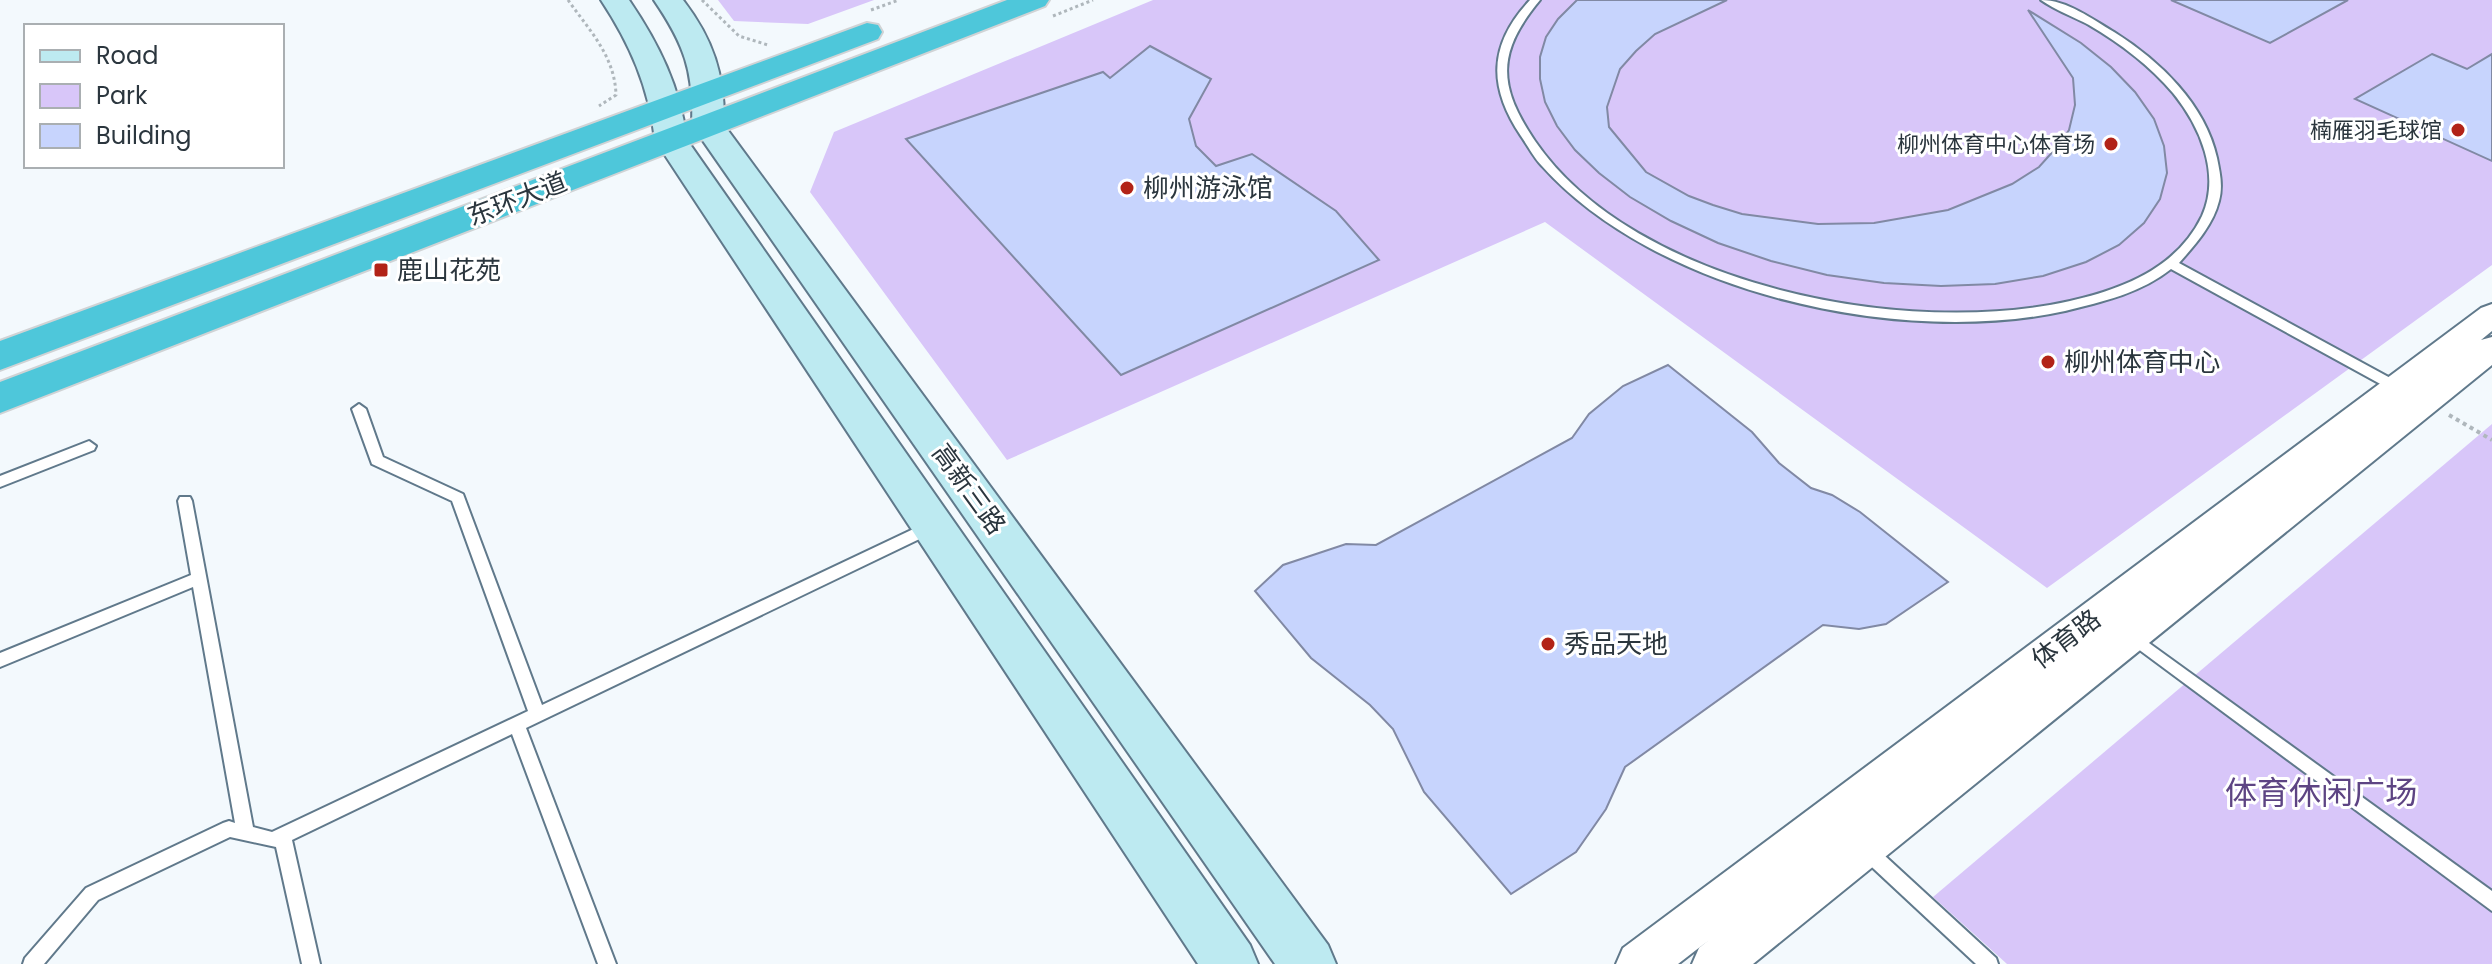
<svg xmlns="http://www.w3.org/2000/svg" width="2492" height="964" viewBox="0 0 2492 964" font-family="Poppins,'Noto Sans SC',sans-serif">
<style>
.green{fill:#d8c6f9}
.building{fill:#c7d4fd;stroke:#8189a4;stroke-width:2}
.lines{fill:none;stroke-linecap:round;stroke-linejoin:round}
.service-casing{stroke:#60798b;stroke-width:4}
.tertiary-casing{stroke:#60798b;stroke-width:4}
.secondary-casing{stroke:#60798b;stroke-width:4}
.trunk-casing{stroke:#d0d3d5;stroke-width:4}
.path-far1{stroke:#afb7bc;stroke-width:3;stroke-dasharray:3 3;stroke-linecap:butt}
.path{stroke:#afb7bc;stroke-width:4;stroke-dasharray:4 4;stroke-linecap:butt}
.service{fill:#fff;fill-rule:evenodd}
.tertiary{fill:#fff;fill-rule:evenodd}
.secondary{fill:#bdeaf1;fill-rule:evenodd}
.trunk{fill:#4ec7da;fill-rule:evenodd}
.poi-dot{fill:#b22317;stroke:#fff;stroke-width:3}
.labels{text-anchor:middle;stroke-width:6;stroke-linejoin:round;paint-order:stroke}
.far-poi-label{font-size:22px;fill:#2b363e;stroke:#fff;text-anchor:end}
.poi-label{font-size:26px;fill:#2b363e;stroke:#fff;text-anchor:start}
.street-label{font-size:26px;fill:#2b363e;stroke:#fff}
.near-park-label{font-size:32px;fill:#5d4483;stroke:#fff}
</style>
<rect width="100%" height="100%" fill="#f3f9fd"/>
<g class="green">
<polygon points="718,0 874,0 808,24 734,21"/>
<polygon points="1153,0 2492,0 2492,265 2047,588 1545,222 1007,460 810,192 834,132"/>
<polygon points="2492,424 2492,964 2007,964 1933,897"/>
</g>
<g class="building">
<polygon points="1577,0 1727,0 1655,34 1636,51 1620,69 1607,107 1609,127 1646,172 1689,196 1713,205 1742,214 1818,224 1874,223 1948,210 2012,184 2039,167 2056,148 2069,130 2075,105 2073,78 2028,10 2081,43 2111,67 2135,92 2154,119 2164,146 2167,173 2160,199 2144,223 2119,245 2086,262 2043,276 1995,284 1941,286 1884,283 1827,275 1771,261 1718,243 1671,221 1630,197 1599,173 1575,150 1557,126 1545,102 1540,79 1540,57 1546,37 1558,19"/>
<polygon points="2171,0 2348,0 2270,43"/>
<polygon points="1150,46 1211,79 1189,119 1196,146 1216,166 1252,154 1336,211 1379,260 1121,375 906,139 1103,72 1110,78"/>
<polygon points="2432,54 2467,69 2492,54 2492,161 2355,99"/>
<polygon points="1668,365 1752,432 1779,463 1811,488 1832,495 1860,512 1948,582 1886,624 1859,629 1823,625 1625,767 1606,809 1576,852 1511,894 1424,792 1393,729 1370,705 1311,658 1255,591 1283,565 1346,544 1376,545 1572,438 1589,414 1623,386"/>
</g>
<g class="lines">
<defs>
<g id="service">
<path d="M 1530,0 L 1540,0 C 1497,52 1497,85 1535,141 C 1635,287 1907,338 2070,301 C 2123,289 2177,268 2202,216 C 2221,174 2200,126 2173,93 C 2150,66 2120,43 2089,25 C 2074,17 2055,10 2041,0 C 2067,0 2092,19 2114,32 C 2160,61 2205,104 2217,158 C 2220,173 2223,186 2219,201 C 2213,225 2195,245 2179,263 L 2405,386 L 2407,389 L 2400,394 L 2395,392 L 2171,269 C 2141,293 2102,302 2065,311 C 1901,347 1657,294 1542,166 C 1534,158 1528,146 1521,136 C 1488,87 1488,45 1530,0 Z"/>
<polygon points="359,404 366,409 383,457 463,494 542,705 924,524 934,524 936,528 934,532 526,728 616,964 598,964 512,734 292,840 320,964 302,964 276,847 230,837 98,900 44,964 23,964 25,958 86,888 223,823 229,821 235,823 193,587 0,667 0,653 191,575 178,501 180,497 190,497 192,501 253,827 272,832 528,711 452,501 372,464 352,409"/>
<polygon points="89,441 96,446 94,450 0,487 0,476"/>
<polygon points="2131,630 2492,891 2492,911 2126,640 2123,636 2126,632"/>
<polygon points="1866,842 1872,844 1996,958 1998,964 1976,964 1860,856 1857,850 1860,844"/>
</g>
<polygon id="tertiary" points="2492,304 2492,331 2481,340 2492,337 2492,365 1753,964 1692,964 1699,948 1709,940 1678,964 1616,964 1623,948 2481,308"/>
<g id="secondary">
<path d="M 601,0 L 629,0 C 659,44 680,87 687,140 L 1250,945 L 1258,964 L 1198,964 L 655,140 C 649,87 630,44 601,0 Z"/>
<path d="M 654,0 L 683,0 C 713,39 725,75 724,125 L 1328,945 L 1336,964 L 1275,964 L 692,125 C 694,71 684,44 654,0 Z"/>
</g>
<g id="trunk">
<polygon points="1007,0 1049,0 1045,6 0,413 0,382"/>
<polygon points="867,23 878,25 882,32 878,39 0,370 0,341"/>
</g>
</defs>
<use href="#service" class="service-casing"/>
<use href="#tertiary" class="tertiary-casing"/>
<use href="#secondary" class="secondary-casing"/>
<use href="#trunk" class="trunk-casing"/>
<g class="path-far1">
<path d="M 568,0 C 589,30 615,56 616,95 L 599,106"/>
<polyline points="702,0 739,36 768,45"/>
<polyline points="871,10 899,0"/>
<polyline points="1053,16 1093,0"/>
</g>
<polyline class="path" points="2449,415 2492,440"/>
<use href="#service" class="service"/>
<use href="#tertiary" class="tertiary"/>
<use href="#secondary" class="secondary"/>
<use href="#trunk" class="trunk"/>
</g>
<g class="poi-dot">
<circle cx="2458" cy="130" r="8"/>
<circle cx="2111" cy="144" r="8"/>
<circle cx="1127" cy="188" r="8"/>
<rect x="373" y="262" width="16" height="16" rx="4"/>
<circle cx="2048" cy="362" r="8"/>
<circle cx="1548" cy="644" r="8"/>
</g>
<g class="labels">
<g class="far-poi-label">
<text x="2442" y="138">楠雁羽毛球馆</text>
<text x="2095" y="152">柳州体育中心体育场</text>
</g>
<g class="poi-label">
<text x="1143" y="197">柳州游泳馆</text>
<text x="397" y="279">鹿山花苑</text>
<text x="2064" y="371">柳州体育中心</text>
<text x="1564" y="653">秀品天地</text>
</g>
<g class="street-label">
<text transform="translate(517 199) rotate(-21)" y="9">东环大道</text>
<text transform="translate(969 489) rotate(54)" y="9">高新三路</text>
<text transform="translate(2066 639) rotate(-37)" y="9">体育路</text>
</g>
<g class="near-park-label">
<text x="2321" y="804">体育休闲广场</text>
</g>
</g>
<rect x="24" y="24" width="260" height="144" fill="#ffffff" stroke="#aaafb2" stroke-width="2"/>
<rect x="40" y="50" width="40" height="12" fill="#bdeaf1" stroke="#aaafb2" stroke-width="2"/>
<text x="96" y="64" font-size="24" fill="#2b363e">Road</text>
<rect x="40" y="84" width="40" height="24" fill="#d8c6f9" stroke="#aaafb2" stroke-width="2"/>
<text x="96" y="104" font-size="24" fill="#2b363e">Park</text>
<rect x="40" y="124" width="40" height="24" fill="#c7d4fd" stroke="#aaafb2" stroke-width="2"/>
<text x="96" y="144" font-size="24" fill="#2b363e">Building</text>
</svg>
